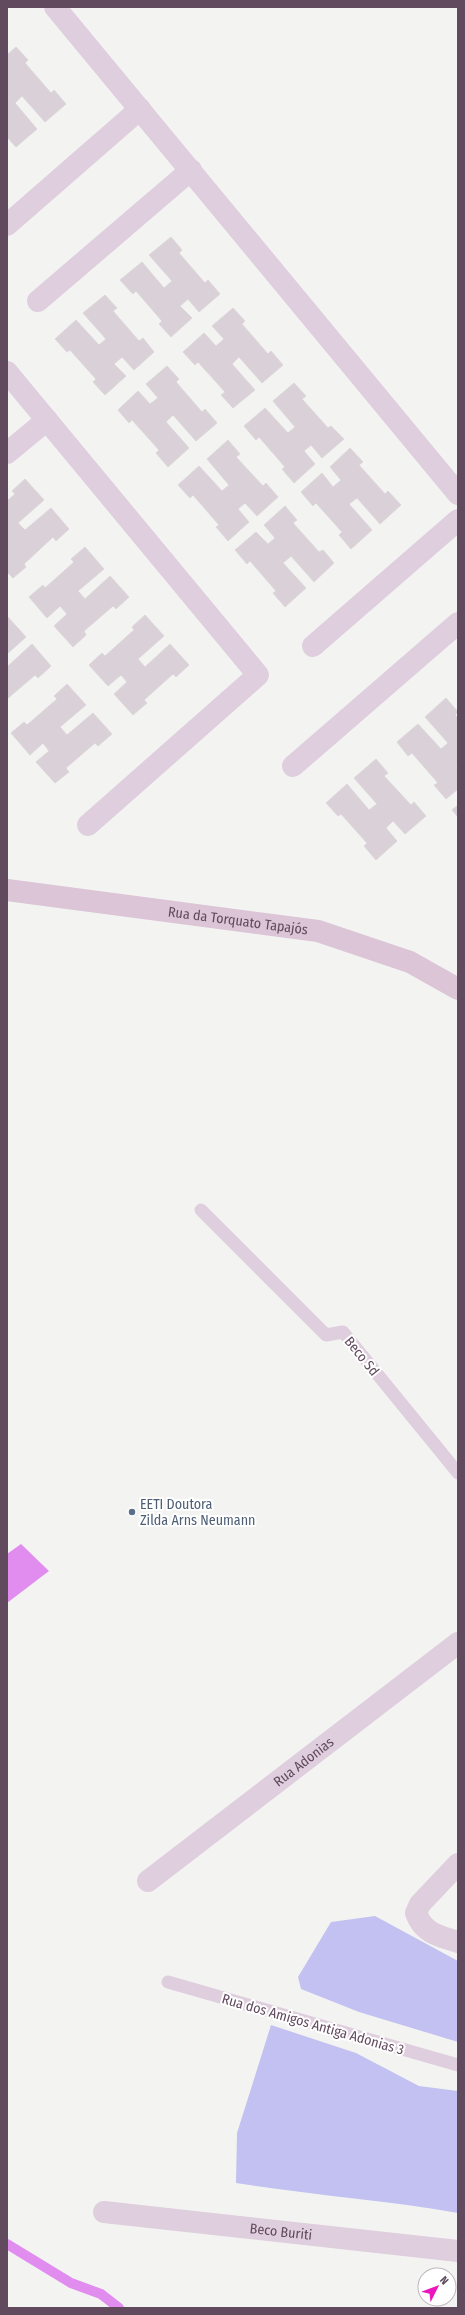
<svg xmlns="http://www.w3.org/2000/svg" width="465" height="2315" viewBox="0 0 465 2315" font-family="'Fira Sans Condensed',sans-serif">
<style>
.green{fill:#c3c1f1}
.water{fill:#e18def}
.lines{fill:none;stroke-linecap:round;stroke-linejoin:round}
.stream{stroke:#e18def;stroke-width:10}
.building{fill:#d9d1d7;stroke:#ddd6db}
.lane{stroke:#dfcedd;stroke-width:13}
.street{stroke:#dfcedd;stroke-width:22}
.secondary{stroke:#dbc5d7;stroke-width:22}
.service-dot{fill:#5c6f8a;stroke:#fff;stroke-width:1.5}
.labels{text-anchor:middle;stroke-width:4;stroke-linejoin:round;paint-order:stroke}
.street-label{font-size:14px;fill:#61495e;stroke:#fff}
.service-label{font-size:14px;fill:#4e5e75;stroke:#fff;text-anchor:start}
</style>
<rect width="100%" height="100%" fill="#f3f4f2"/>
<g class="green">
<polygon points="375,1916 458,1961 458,2042 359,2012 301,1989 298,1977 331,1922"/>
<path d="M 271,2025 L 356,2053 L 419,2086 L 458,2091 L 458,2213 C 384,2200 310,2195 236,2183 L 237,2133 Z"/>
</g>
<polygon class="water" points="21,1544 49,1571 7,1603 7,1554"/>
<g class="lines">
<polyline class="stream" points="7,2244 71,2283 101,2294 119,2308"/>
</g>
<g class="building">
<polygon points="16,47 28,60 25,63 51,93 54,90 66,104 45,122 22,96 15,103 37,129 16,147 7,137 7,55"/>
<polygon points="171,237 182,250 179,253 205,283 208,280 220,294 199,312 188,299 180,306 192,318 171,337 159,324 162,321 136,291 133,294 120,280 142,262 164,288 172,281 149,255"/>
<polygon points="105,295 117,308 113,311 139,341 143,338 154,352 134,370 122,357 114,364 126,376 105,395 93,382 96,379 70,350 67,352 55,339 76,320 99,345 106,339 83,313"/>
<polygon points="233,308 245,321 242,324 268,354 271,351 283,365 262,383 239,357 232,364 255,390 233,408 221,395 225,392 198,362 195,365 183,352 204,333 216,346 224,339 212,326"/>
<polygon points="167,366 179,379 176,382 202,412 205,409 217,423 196,441 173,415 166,422 189,448 168,467 156,453 159,450 132,420 129,423 118,410 138,391 150,404 158,398 146,384"/>
<polygon points="294,383 306,396 302,399 328,428 331,426 344,439 322,458 311,445 304,451 315,464 294,483 282,469 285,467 259,437 256,440 244,426 265,408 288,433 295,427 273,401"/>
<polygon points="228,440 240,454 236,457 263,486 266,483 278,497 257,516 245,503 238,509 249,522 228,541 216,527 219,525 193,495 190,498 178,485 199,466 222,491 229,485 207,459"/>
<polygon points="350,448 363,462 359,465 385,494 388,491 401,505 380,524 357,498 349,504 372,530 351,549 339,535 342,532 316,503 313,506 301,492 322,473 333,487 341,480 330,467"/>
<polygon points="25,479 44,500 18,523 25,530 51,508 69,529 56,541 53,537 24,564 26,567 13,578 7,572 7,501 15,494 12,491"/>
<polygon points="285,506 297,520 293,523 319,552 323,550 334,563 314,582 291,556 283,563 306,588 285,607 273,593 276,591 250,561 247,564 235,550 256,532 268,544 275,538 264,525"/>
<polygon points="85,547 104,569 78,591 85,599 110,576 129,597 116,609 113,606 84,631 86,635 73,647 54,626 67,614 60,606 47,618 29,597 43,585 45,588 74,562 71,559"/>
<polygon points="145,615 164,636 138,659 145,667 170,644 189,665 176,677 173,674 144,700 147,703 133,715 114,694 127,682 121,675 108,686 89,665 102,653 105,656 134,630 132,627"/>
<polygon points="7,616 26,637 7,654"/>
<polygon points="32,644 51,666 38,678 35,675 7,699 7,667"/>
<polygon points="67,684 86,705 60,727 67,735 93,713 112,734 98,746 95,743 66,768 69,772 55,783 36,762 49,751 43,743 30,755 11,733 24,722 27,725 57,699 54,696"/>
<polygon points="446,698 458,712 455,715 458,718 458,765 456,767 458,769 458,789 446,799 434,785 438,783 412,753 408,756 397,742 418,724 441,749 448,743 425,717"/>
<polygon points="376,759 388,773 384,776 411,805 414,802 426,816 405,834 393,821 386,828 397,841 376,860 364,846 367,843 341,814 338,816 326,803 347,784 369,810 377,804 354,778"/>
<polygon points="458,805 458,817 452,810"/>
</g>
<g class="lines">
<g class="lane">
<polyline points="201,1210 326,1335 343,1332 458,1473"/>
<polyline points="168,1982 458,2065"/>
</g>
<g class="street">
<polyline points="55,7 458,494"/>
<polyline points="7,225 140,109"/>
<polyline points="38,301 191,170"/>
<polyline points="7,372 258,675 88,825"/>
<polyline points="7,453 47,420"/>
<polyline points="313,646 458,520"/>
<polyline points="293,766 458,623"/>
<path d="M 458,1864 L 420,1904 L 416,1913 C 423,1933 439,1936 458,1942"/>
<path id="s1" d="M 148,1881 L 458,1643"/>
<path id="s2" d="M 104,2212 L 458,2251"/>
</g>
<path class="secondary" id="s3" d="M 7,890 L 318,931 L 410,962 L 458,989"/>
</g>
<circle class="service-dot" cx="132" cy="1512" r="4"/>
<g class="labels">
<g class="street-label">
<text dy="5" stroke="none"><textPath href="#s3" startOffset="233">Rua da Torquato Tapajós</textPath></text>
<text transform="translate(362 1356) rotate(51)" y="5">Beco Sd</text>
<text dy="5" stroke="none"><textPath href="#s1" startOffset="196">Rua Adonias</textPath></text>
<text transform="translate(313 2024) rotate(16)" y="5">Rua dos Amigos Antiga Adonias 3</text>
<text dy="5" stroke="none"><textPath href="#s2" startOffset="178">Beco Buriti</textPath></text>
</g>
<g class="service-label">
<text x="140" y="1509">EETI Doutora<tspan x="140" dy="16">Zilda Arns Neumann</tspan></text>
</g>
</g>
<rect width="465" height="2315" fill="none" stroke="#61495e" stroke-width="16"/>
<g transform="translate(437 2287) rotate(48)"><circle r="19" fill="#ffffff" stroke="#c0b6bf"/>
<path d="M0-3L7 15L0 10L-7 15Z" fill="#eb16bd"/>
<text y="-6" font-size="11" font-weight="bold" text-anchor="middle" fill="#61495e">N</text>
</g>
</svg>
